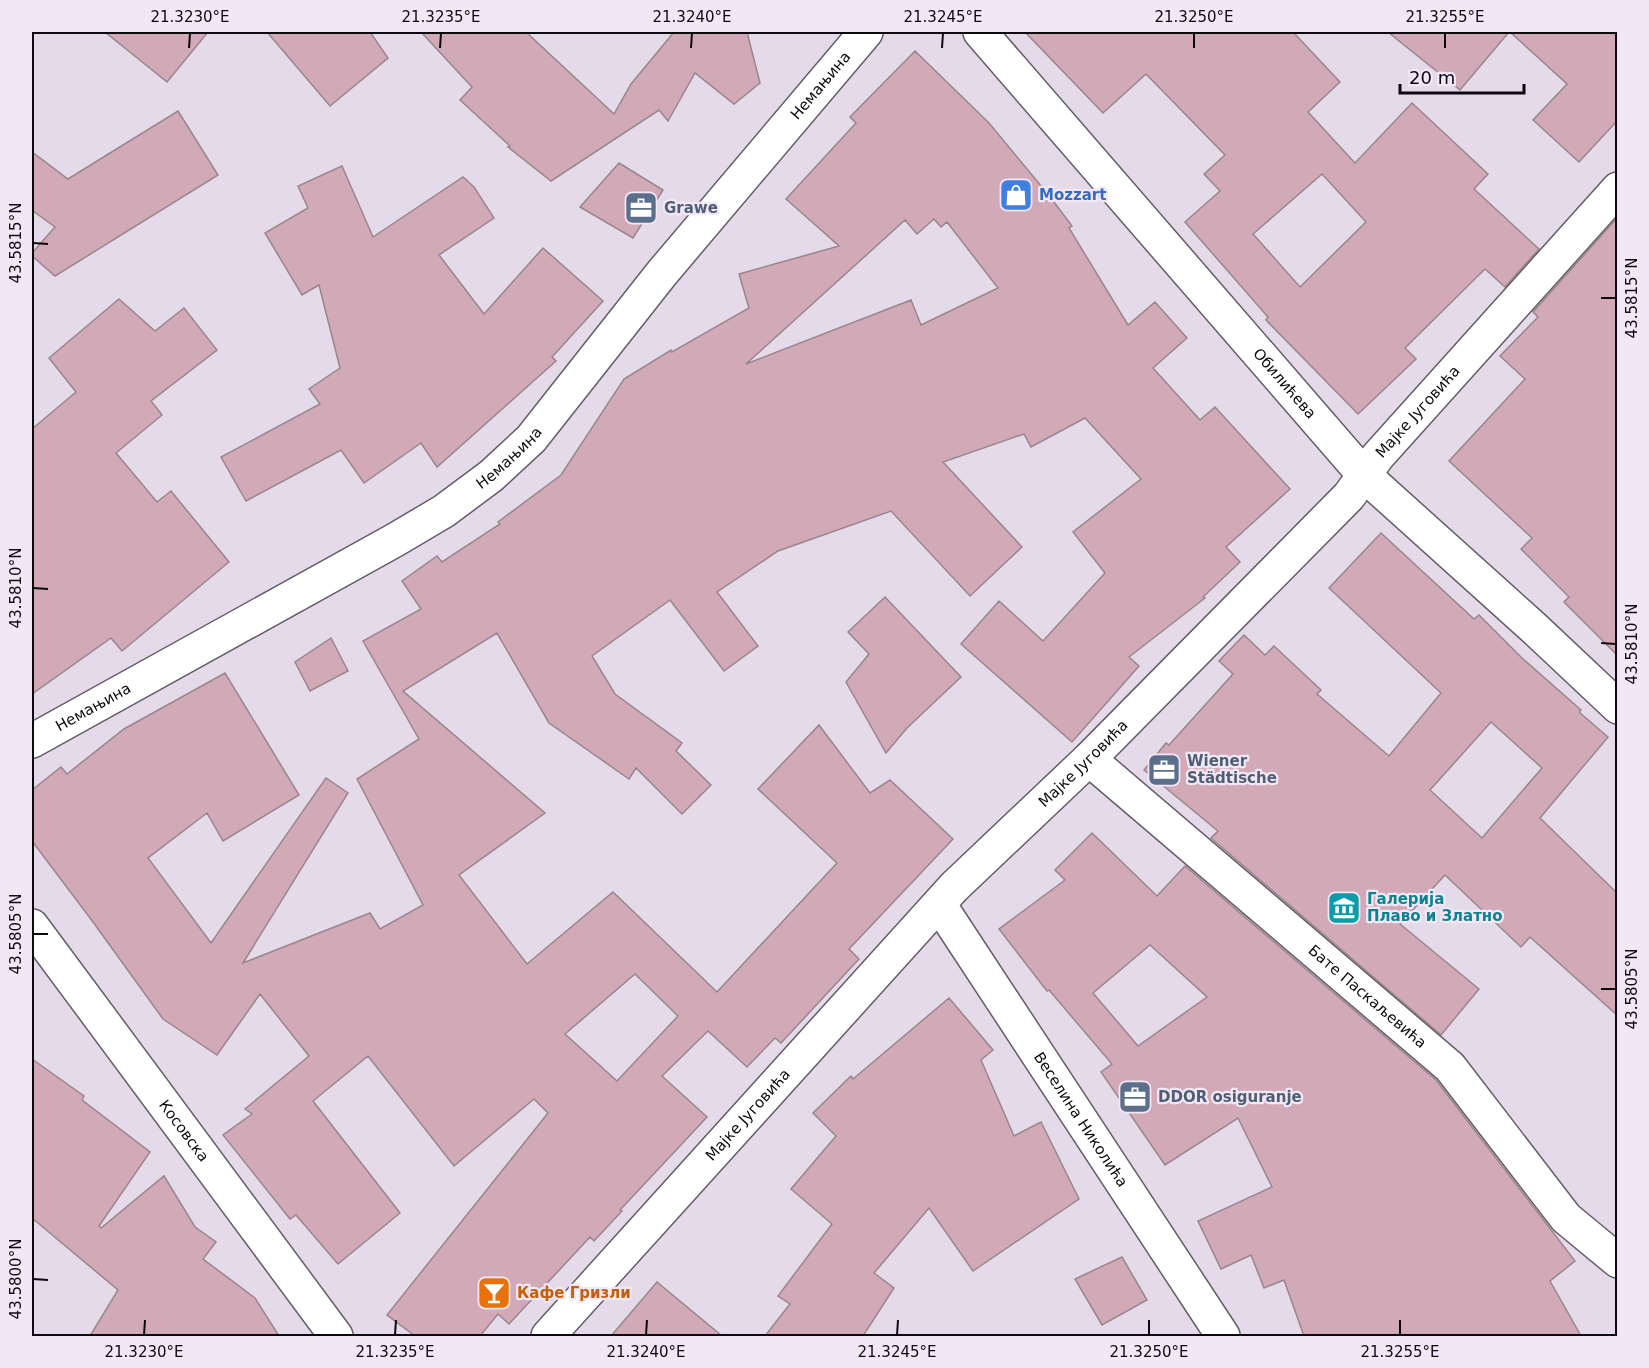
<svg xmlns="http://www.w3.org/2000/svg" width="1649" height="1368" viewBox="0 0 1649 1368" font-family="'DejaVu Sans',sans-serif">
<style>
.building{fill:#d2aab7;stroke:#99858c;stroke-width:1.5;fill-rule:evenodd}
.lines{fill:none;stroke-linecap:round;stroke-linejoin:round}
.minor-casing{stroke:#655c6a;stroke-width:36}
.minor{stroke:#fff;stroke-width:33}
.ticks{fill:none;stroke:#0d0a0f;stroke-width:2}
.labels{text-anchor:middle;stroke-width:4.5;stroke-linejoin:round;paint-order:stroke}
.street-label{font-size:15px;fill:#0d0a0f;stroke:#f2e7f7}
.shop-label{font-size:15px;font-weight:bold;fill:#366cbe;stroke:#f2e7f7;text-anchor:start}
.service-label{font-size:15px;font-weight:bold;fill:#4e5e75;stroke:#f2e7f7;text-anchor:start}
.culture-label{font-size:15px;font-weight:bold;fill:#0d838f;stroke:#f2e7f7;text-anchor:start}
.food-label{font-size:15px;font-weight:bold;fill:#c56008;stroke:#f2e7f7;text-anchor:start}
.neatline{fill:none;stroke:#0d0a0f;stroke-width:2}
.ticks-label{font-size:15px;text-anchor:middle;fill:#0d0a0f}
</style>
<rect width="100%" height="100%" fill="#e5daea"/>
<g class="building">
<polygon points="105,32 208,32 167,82"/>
<polygon points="267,32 370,32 388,58 330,106"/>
<polygon points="421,32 526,32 614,114 631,84 674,32 747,32 760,83 734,104 695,73 668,121 659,110 551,181 508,147 510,146 460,100 472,87"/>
<path d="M 1025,32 L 1293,32 L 1340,82 L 1308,112 L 1355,163 L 1412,103 L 1488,174 L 1474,189 L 1539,249 L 1505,287 L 1485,269 L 1405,348 L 1416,359 L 1358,414 L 1266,320 L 1268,317 L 1185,222 L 1220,191 L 1204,174 L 1225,155 L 1146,74 L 1103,113 ZM 1322,174 L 1366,222 L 1300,287 L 1253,234 Z"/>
<polygon points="1388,32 1509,32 1460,90"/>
<polygon points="1510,32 1617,32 1617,121 1579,162 1533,120 1567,84"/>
<path d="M 915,51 L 989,123 L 1051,198 L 1072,226 L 1069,228 L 1128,325 L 1155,302 L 1187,338 L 1153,368 L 1200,420 L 1215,407 L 1290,489 L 1226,547 L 1240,562 L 1203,597 L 1205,598 L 1129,657 L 1139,666 L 1072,742 L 961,644 L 999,601 L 1043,641 L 1105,573 L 1073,532 L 1141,479 L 1085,418 L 1031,447 L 1024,434 L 943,462 L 1022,547 L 970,596 L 891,511 L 778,551 L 717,592 L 758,646 L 724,671 L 670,600 L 592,656 L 615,694 L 682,743 L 676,751 L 711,785 L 682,814 L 636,768 L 629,779 L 549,723 L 497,633 L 403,691 L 545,813 L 459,875 L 527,964 L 613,892 L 717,992 L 837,863 L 758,789 L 819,725 L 870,793 L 890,780 L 953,839 L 849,949 L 859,959 L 781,1043 L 775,1038 L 747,1067 L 708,1031 L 662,1076 L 707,1117 L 620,1210 L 622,1211 L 594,1241 L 590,1237 L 509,1324 L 498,1314 L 480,1336 L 415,1336 L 387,1315 L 548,1113 L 534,1099 L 454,1166 L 368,1056 L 313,1101 L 400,1213 L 338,1264 L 296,1215 L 290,1219 L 223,1135 L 252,1114 L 245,1109 L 309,1056 L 260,994 L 217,1055 L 163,1019 L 93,922 L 32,841 L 32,790 L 61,767 L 67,774 L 124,729 L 225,673 L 299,795 L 223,841 L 207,813 L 148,858 L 211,943 L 326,778 L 348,793 L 243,963 L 370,913 L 380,929 L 423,905 L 357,779 L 419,739 L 363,641 L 421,609 L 402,581 L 437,556 L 442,562 L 500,524 L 498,522 L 561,475 L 624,379 L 671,350 L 672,352 L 749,308 L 739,274 L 839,246 L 786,199 L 856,123 L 850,117 ZM 934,219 L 941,227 L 947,222 L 998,288 L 921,325 L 911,300 L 746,364 L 905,220 L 917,234 ZM 635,974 L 678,1016 L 617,1081 L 565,1034 Z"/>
<polygon points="178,111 218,175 55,276 32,256 32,253 55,227 32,210 32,152 68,179"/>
<polygon points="619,163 663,190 633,238 580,207"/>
<polygon points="342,166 373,237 463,177 474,187 494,218 439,255 484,314 543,248 603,301 552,357 556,361 437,467 421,443 364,483 341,450 246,501 221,457 320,404 309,389 340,368 319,285 302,295 265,233 308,208 298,186"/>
<polygon points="1617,218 1617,655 1564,602 1569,597 1521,549 1532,538 1449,461 1525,379 1500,356 1538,317 1533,312"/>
<polygon points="119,299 155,331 184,308 217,350 151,401 162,415 116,453 157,502 171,491 229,562 122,651 111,638 32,694 32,429 76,392 49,358"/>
<path d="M 1381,533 L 1474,619 L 1479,615 L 1522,658 L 1581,710 L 1579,712 L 1608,737 L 1540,818 L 1617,893 L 1617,1015 L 1530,937 L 1521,947 L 1445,875 L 1400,924 L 1479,989 L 1441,1035 L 1211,838 L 1218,831 L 1144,770 L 1166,743 L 1169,745 L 1233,674 L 1219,661 L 1244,635 L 1265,655 L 1274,646 L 1321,690 L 1317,694 L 1389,756 L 1441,693 L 1329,588 ZM 1491,722 L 1542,768 L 1482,838 L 1430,790 Z"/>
<polygon points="885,597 961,677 907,728 886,753 846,682 869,654 848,632"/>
<polygon points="331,638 348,671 310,691 295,662"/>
<path d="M 1092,833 L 1157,896 L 1185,866 L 1436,1080 L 1575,1261 L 1550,1281 L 1581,1336 L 1304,1336 L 1284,1280 L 1264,1288 L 1251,1255 L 1221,1269 L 1198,1221 L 1272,1187 L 1238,1118 L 1165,1165 L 1101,1072 L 1112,1064 L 1049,990 L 1047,991 L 999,929 L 1065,880 L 1055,870 ZM 1150,945 L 1207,997 L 1138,1046 L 1093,993 Z"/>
<polygon points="949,998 993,1050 981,1060 1014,1136 1041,1122 1079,1199 973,1271 929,1208 874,1273 894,1288 863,1336 765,1336 790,1304 778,1296 832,1224 791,1189 836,1136 813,1113 851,1076 853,1079"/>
<polygon points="32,1059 84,1096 82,1100 150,1152 99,1226 101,1228 164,1176 195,1227 216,1242 203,1259 255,1298 279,1336 90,1336 118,1290 32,1218"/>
<polygon points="1122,1257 1147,1300 1102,1325 1075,1279"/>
<polygon points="657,1282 722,1336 611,1336"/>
</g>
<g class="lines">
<defs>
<g id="minor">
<path id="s1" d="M 980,32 L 1364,475 L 1534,628 L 1618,707"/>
<path id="s2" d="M 32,741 L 395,540 L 444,511 L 491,476 L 531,439 L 662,273 L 866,32"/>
<path id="s3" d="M 1089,759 L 1450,1067 L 1566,1218 L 1618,1261"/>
<path id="s4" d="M 939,904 L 1223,1336"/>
<path id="s5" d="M 32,926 L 336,1336"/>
<path id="s6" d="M 548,1336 L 954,887 L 1089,759 L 1349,496 L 1378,456 L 1618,189"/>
</g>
</defs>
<use href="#minor" class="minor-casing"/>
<use href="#minor" class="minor"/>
</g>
<path class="ticks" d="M 189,48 L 190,33M 440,48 L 441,33M 691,48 L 692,33M 942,48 L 943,33M 1194,48 L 1194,33M 1445,48 L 1445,33M 33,243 L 48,244M 1601,298 L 1616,298M 33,588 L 48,589M 1601,643 L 1616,644M 33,934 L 48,934M 1601,989 L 1616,989M 33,1279 L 48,1280M 144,1335 L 145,1320M 395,1335 L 396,1320M 646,1335 L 647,1320M 897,1335 L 898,1320M 1149,1335 L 1149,1320M 1400,1335 L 1400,1320"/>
<defs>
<symbol id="shop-square" viewBox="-11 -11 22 22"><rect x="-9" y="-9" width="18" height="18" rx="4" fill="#3f7fe0" stroke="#f2e7f7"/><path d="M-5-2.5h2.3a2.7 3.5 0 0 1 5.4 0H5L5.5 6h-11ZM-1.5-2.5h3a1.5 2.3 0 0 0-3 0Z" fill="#fff"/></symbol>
<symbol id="office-square" viewBox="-11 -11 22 22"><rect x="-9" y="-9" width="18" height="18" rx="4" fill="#5c6f8a" stroke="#f2e7f7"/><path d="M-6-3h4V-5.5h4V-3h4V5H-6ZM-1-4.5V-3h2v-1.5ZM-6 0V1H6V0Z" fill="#fff"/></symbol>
<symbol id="museum-square" viewBox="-11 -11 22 22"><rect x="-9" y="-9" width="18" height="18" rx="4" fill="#0f9aa8" stroke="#f2e7f7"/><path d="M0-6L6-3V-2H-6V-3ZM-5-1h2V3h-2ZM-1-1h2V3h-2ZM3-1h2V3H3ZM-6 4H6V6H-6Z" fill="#fff"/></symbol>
<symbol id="bar-square" viewBox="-11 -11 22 22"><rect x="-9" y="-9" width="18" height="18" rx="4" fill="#e8710a" stroke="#f2e7f7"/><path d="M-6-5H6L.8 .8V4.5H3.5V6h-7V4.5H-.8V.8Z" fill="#fff"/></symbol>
</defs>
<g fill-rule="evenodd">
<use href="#shop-square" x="997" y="176" width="38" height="38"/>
<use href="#office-square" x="622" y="189" width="38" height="38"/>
<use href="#office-square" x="1145" y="751" width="38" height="38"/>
<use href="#museum-square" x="1325" y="889" width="38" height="38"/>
<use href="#office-square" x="1116" y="1078" width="38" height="38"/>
<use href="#bar-square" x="475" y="1274" width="38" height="38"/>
</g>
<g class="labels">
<g class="street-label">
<text dy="5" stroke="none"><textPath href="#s2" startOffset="1042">Немањина</textPath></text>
<text dy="5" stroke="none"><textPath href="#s1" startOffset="465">Обилићева</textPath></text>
<text dy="5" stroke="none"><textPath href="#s6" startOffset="1270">Мајке Југовића</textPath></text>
<text dy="5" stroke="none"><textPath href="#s2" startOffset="556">Немањина</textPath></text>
<text dy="5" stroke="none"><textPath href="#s2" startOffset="70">Немањина</textPath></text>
<text dy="5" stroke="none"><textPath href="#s6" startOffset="784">Мајке Југовића</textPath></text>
<text dy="5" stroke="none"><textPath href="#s3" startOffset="366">Бате Паскаљевића</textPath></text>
<text dy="5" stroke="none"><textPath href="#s6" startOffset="298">Мајке Југовића</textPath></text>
<text dy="5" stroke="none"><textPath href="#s4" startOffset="258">Веселина Николића</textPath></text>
<text dy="5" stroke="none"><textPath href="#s5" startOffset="255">Косовска</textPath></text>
</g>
<g class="shop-label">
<text x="1039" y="200">Mozzart</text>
</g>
<g class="service-label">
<text x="664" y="213">Grawe</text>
<text x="1187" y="766">Wiener<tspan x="1187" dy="17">Städtische</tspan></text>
<text x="1158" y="1102">DDOR osiguranje</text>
</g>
<g class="culture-label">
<text x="1367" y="904">Галерија<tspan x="1367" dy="17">Плаво и Златно</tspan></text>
</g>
<g class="food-label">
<text x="517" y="1298">Кафе Гризли</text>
</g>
</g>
<rect width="1649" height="1368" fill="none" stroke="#f2e7f7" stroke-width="66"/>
<path d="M1400 84v9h124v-9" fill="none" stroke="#0d0a0f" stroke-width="3"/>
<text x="1409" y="84" font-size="18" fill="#0d0a0f" stroke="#f2e7f7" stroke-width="4.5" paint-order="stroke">20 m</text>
<rect x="33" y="33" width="1583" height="1302" class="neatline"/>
<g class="ticks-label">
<text x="190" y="22">21.3230°E</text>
<text x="441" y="22">21.3235°E</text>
<text x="692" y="22">21.3240°E</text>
<text x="943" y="22">21.3245°E</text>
<text x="1194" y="22">21.3250°E</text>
<text x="1445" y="22">21.3255°E</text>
<text transform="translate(16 243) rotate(-90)" y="5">43.5815°N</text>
<text transform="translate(1632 298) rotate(-90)" y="5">43.5815°N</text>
<text transform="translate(16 588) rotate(-90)" y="5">43.5810°N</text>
<text transform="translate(1632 644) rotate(-90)" y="5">43.5810°N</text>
<text transform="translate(16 934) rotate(-90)" y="5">43.5805°N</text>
<text transform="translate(1632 989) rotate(-90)" y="5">43.5805°N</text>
<text transform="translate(16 1279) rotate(-90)" y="5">43.5800°N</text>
<text x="144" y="1357">21.3230°E</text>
<text x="395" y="1357">21.3235°E</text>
<text x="646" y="1357">21.3240°E</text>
<text x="897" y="1357">21.3245°E</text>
<text x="1149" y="1357">21.3250°E</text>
<text x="1400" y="1357">21.3255°E</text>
</g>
</svg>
